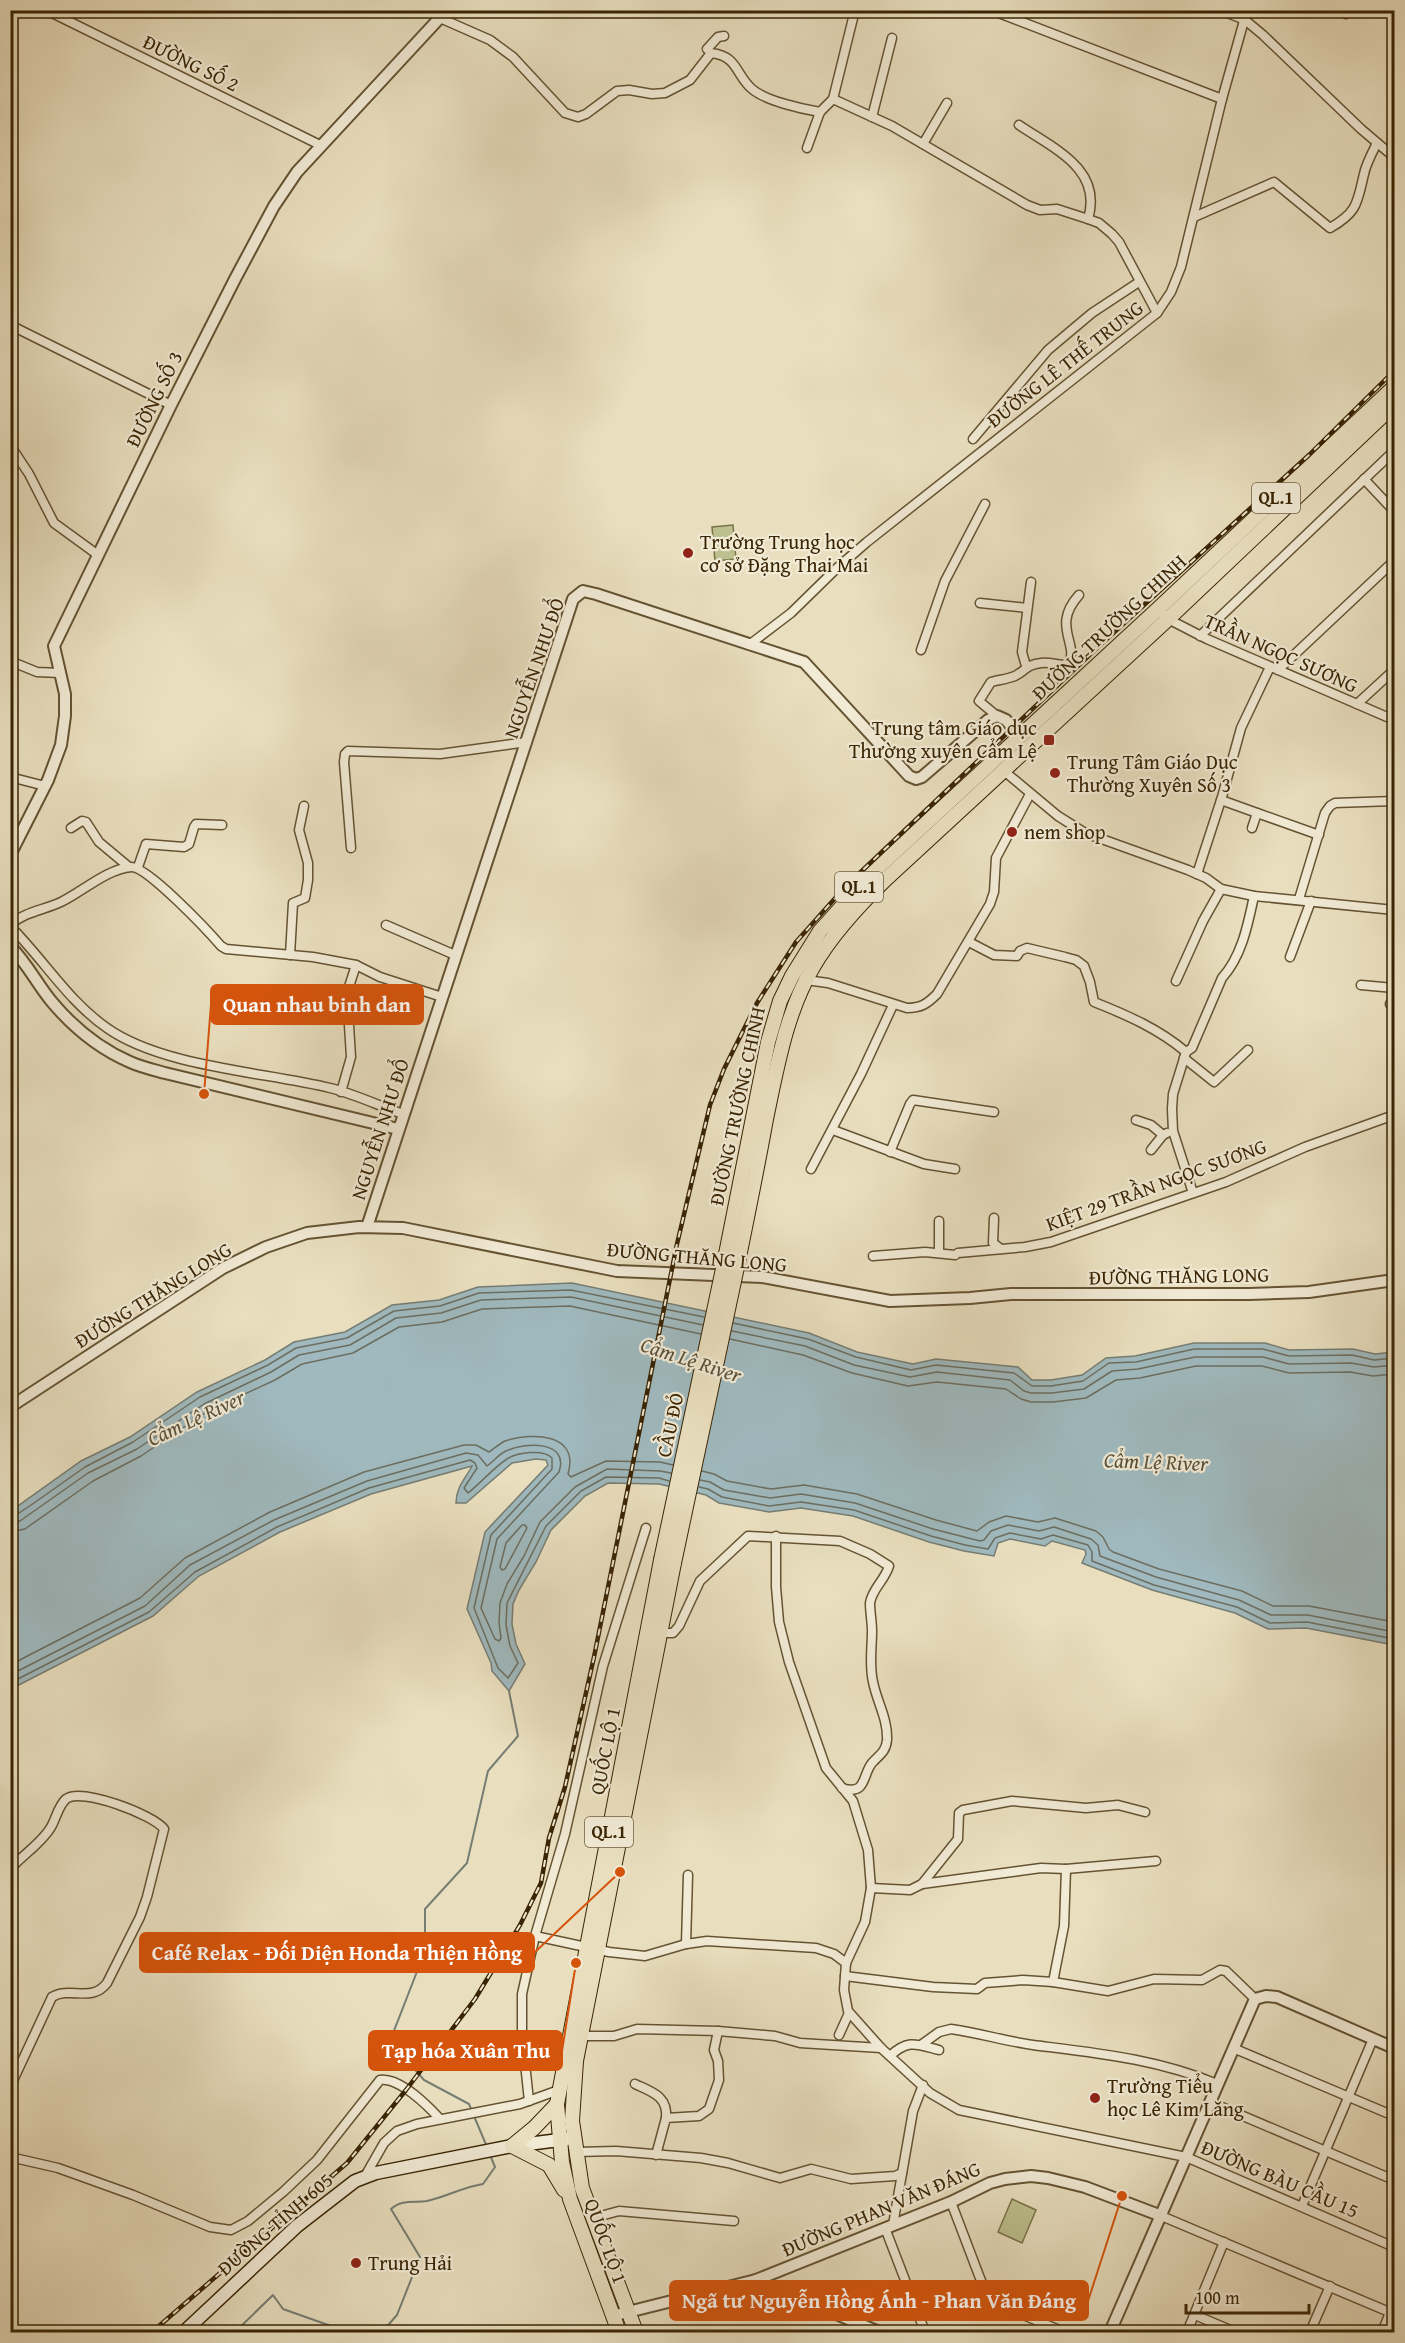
<svg xmlns="http://www.w3.org/2000/svg" width="1405" height="2343" viewBox="0 0 1405 2343" font-family="'Gentium Book Plus',serif">
<style>
.green{fill:#bcc08e;stroke:#7a7248;stroke-width:1.5}
.water{fill:#9fb9be;stroke:#767d73;stroke-width:1.5}
.lines{fill:none;stroke-linecap:round;stroke-linejoin:round}
.shore{stroke:#6c6e60;stroke-width:1.5}
.stream{stroke:#767d73;stroke-width:2}
.minor-casing{stroke:#655332;stroke-width:11}
.tertiary-casing{stroke:#655332;stroke-width:14}
.secondary-casing{stroke:#392403;stroke-width:15}
.trunk-casing{stroke:#392403;stroke-width:16}
.minor{stroke:#f1ead5;stroke-width:8}
.tertiary{stroke:#f1ead5;stroke-width:10}
.secondary{stroke:#f1ead5;stroke-width:12}
.trunk{stroke:#e9dfbf;stroke-width:14}
.rail-casing{stroke:#392403;stroke-width:4.5}
.rail{stroke:#f1ead5;stroke-width:2;stroke-dasharray:7;stroke-linecap:butt}
.trunk-bridge-casing{stroke:#392403;stroke-width:16;stroke-linecap:butt}
.trunk-bridge{stroke:#e9dfbf;stroke-width:14}
.poi-dot{fill:#8f2418;stroke:#f1ead5;stroke-width:2}
.labels{text-anchor:middle;stroke-width:4.5;stroke-linejoin:round;paint-order:stroke}
.shield{fill:#f1ead5;stroke:#705f42;stroke-width:1.5}
.shield-label{font-size:18px;font-weight:bold;fill:#392403}
.street-label{font-size:20px;fill:#392403;stroke:#f1ead5}
.poi-label{font-size:20px;fill:#392403;stroke:#f1ead5;text-anchor:start}
.water-label{font-size:21px;font-style:italic;fill:#58513b;stroke:#f1ead5}
.leader{fill:none;stroke:#d6540b;stroke-width:2}
.callout-dot{fill:#d6540b;stroke:#f1ead5;stroke-width:2}
.callout{fill:#d6540b;stroke:#d6540b;stroke-width:2}
.callout-label{font-size:21px;text-anchor:middle;font-weight:bold;fill:#fff}
</style>
<rect width="100%" height="100%" fill="#e9dfbf"/>
<filter id="stains"><feTurbulence type="fractalNoise" baseFrequency=".00333" numOctaves="4"/><feColorMatrix values="0 0 0 0 .2 0 0 0 0 .09 0 0 0 0 .02 0 0 0 .5 -.17"/></filter>
<radialGradient id="worn" r=".72"><stop offset=".6" stop-color="#630" stop-opacity="0"/><stop offset="1" stop-color="#630" stop-opacity=".3"/></radialGradient>
<g class="green">
<polygon points="733,525 736,559 715,561 712,527"/>
<polygon points="1012,2199 1036,2210 1022,2243 998,2232"/>
</g>
<path class="water" d="M 572,1283 L 809,1333 L 857,1352 L 913,1364 L 936,1359 L 1018,1367 L 1032,1380 L 1051,1380 L 1082,1375 L 1106,1358 L 1135,1356 L 1194,1343 L 1265,1343 L 1289,1350 L 1353,1349 L 1375,1354 L 1394,1352 L 1394,1645 L 1306,1628 L 1268,1629 L 1235,1613 L 1152,1590 L 1082,1563 L 1086,1554 L 1085,1550 L 1052,1541 L 1045,1546 L 1010,1539 L 998,1543 L 994,1556 L 964,1551 L 929,1542 L 853,1516 L 801,1508 L 769,1512 L 719,1503 L 706,1495 L 659,1484 L 608,1483 L 585,1496 L 551,1530 L 536,1562 L 519,1590 L 513,1604 L 512,1624 L 516,1644 L 525,1664 L 509,1691 L 492,1671 L 491,1663 L 467,1609 L 485,1532 L 548,1465 L 546,1460 L 536,1459 L 512,1463 L 466,1503 L 456,1503 C 456,1487 466,1478 472,1466 L 371,1494 L 280,1532 L 199,1576 L 153,1616 L 11,1689 L 11,1511 L 81,1461 L 130,1437 L 197,1392 L 265,1360 L 294,1342 L 345,1332 L 392,1305 L 439,1300 L 478,1287 Z"/>
<g class="lines">
<g class="shore">
<polyline points="733,1323 808,1339 856,1357 911,1370 936,1365 1014,1373 1032,1386 1051,1386 1083,1381 1109,1363 1136,1362 1194,1349 1263,1349 1289,1356 1352,1355 1374,1360 1394,1358"/>
<polyline points="732,1331 805,1346 854,1365 910,1377 937,1372 1010,1380 1024,1391 1031,1393 1052,1393 1084,1389 1112,1371 1138,1369 1195,1357 1263,1357 1289,1364 1351,1363 1374,1367 1394,1365"/>
<polyline points="730,1339 803,1355 852,1373 908,1386 937,1382 1006,1389 1021,1399 1031,1402 1053,1402 1086,1398 1116,1380 1140,1378 1196,1366 1262,1366 1289,1373 1350,1372 1373,1376 1394,1374"/>
<polyline points="702,1471 714,1474 727,1481 771,1489 804,1485 857,1494 936,1520 977,1531 989,1522 1006,1516 1038,1522 1055,1518 1096,1531 1103,1537 1109,1549 1113,1552 1159,1569 1242,1591 1273,1606 1309,1606 1394,1622"/>
<polyline points="700,1480 710,1482 724,1490 770,1498 801,1494 855,1503 933,1529 980,1541 984,1540 991,1531 1008,1525 1039,1531 1054,1527 1091,1539 1098,1545 1100,1556 1156,1577 1239,1600 1271,1615 1308,1615 1394,1632"/>
<polyline points="699,1487 708,1489 722,1497 769,1506 801,1502 854,1510 931,1536 965,1545 988,1549 995,1538 1010,1533 1041,1539 1053,1535 1088,1545 1092,1552 1092,1561 1154,1585 1237,1607 1270,1623 1307,1622 1394,1639"/>
<polyline points="10,1516 16,1515 34,1503 85,1467 133,1442 200,1397 268,1365 296,1348 347,1338 394,1311 440,1306 479,1293 571,1290 704,1317"/>
<polyline points="10,1523 20,1521 88,1473 137,1449 204,1404 271,1372 299,1355 350,1345 396,1318 441,1313 481,1300 571,1297 703,1325"/>
<polygon points="522,1525 525,1525 527,1528 505,1569 502,1570 500,1567 506,1543"/>
<polyline points="10,1532 25,1529 93,1481 141,1456 208,1411 275,1380 302,1364 353,1353 399,1327 442,1322 482,1309 570,1306 701,1334"/>
<path d="M 10,1665 L 140,1598 L 185,1558 L 270,1512 L 364,1472 L 464,1445 L 476,1445 L 489,1452 C 494,1449 499,1444 505,1441 C 532,1432 580,1433 568,1474 L 571,1477 L 606,1461 L 660,1462 L 673,1465"/>
<path d="M 10,1675 L 145,1606 L 190,1565 L 274,1520 L 367,1481 L 466,1453 L 478,1455 L 487,1466 C 494,1461 499,1454 506,1451 C 524,1442 570,1440 559,1472 L 497,1539 L 481,1608 L 495,1639 L 499,1641 L 501,1638 L 499,1623 L 500,1603 L 507,1584 L 524,1556 L 540,1522 L 575,1487 L 607,1469 L 660,1471 L 671,1473"/>
<path d="M 10,1683 L 149,1612 L 195,1572 L 277,1527 L 369,1488 L 470,1460 L 475,1463 L 477,1468 L 464,1488 L 468,1493 C 482,1482 493,1468 507,1459 C 517,1452 544,1449 552,1458 L 552,1469 L 491,1535 L 474,1608 L 498,1668 L 508,1678 L 518,1663 L 510,1646 L 506,1625 L 507,1603 L 546,1526 L 581,1491 L 606,1477 L 659,1478 L 669,1481"/>
</g>
<g class="stream">
<polyline points="472,2111 469,2104 424,2080 390,2041 425,1951 425,1909 467,1863 488,1771 518,1736 509,1691"/>
<polyline points="474,2116 487,2147"/>
<polyline points="235,2332 273,2295 283,2309 348,2332"/>
<path d="M 382,2332 L 397,2315 L 420,2257 L 391,2209 C 402,2199 414,2203 427,2201 C 446,2197 463,2187 483,2184 L 495,2167 L 490,2155"/>
</g>
<defs>
<g id="minor">
<polyline points="46,10 322,146"/>
<polyline points="991,10 1222,99"/>
<polyline points="1220,10 1245,20 1263,35 1361,129 1394,157"/>
<polyline points="1346,14 1349,10"/>
<path d="M 440,18 L 490,40 L 513,57 L 565,113 L 578,117 L 586,114 L 617,91 L 629,90 L 652,94 L 665,93 L 690,80 L 711,53 C 738,56 735,74 752,89 C 766,101 802,109 820,112"/>
<polyline points="707,49 718,37 724,36"/>
<polyline points="833,99 855,10"/>
<polyline points="872,117 892,38"/>
<path d="M 1019,125 C 1054,149 1103,169 1088,219"/>
<polyline points="923,144 947,103"/>
<polyline points="807,148 820,112 833,99 892,126 1027,205 1040,210 1057,209 1088,219 1099,223 1112,234 1119,242 1157,313"/>
<path d="M 1194,217 L 1274,182 L 1330,228 C 1358,212 1357,203 1364,174 C 1366,164 1372,153 1377,143"/>
<polyline points="10,325 171,405"/>
<polyline points="973,439 1048,350 1092,313 1139,282"/>
<polyline points="10,445 29,474 54,523 98,555"/>
<polyline points="1364,479 1394,511"/>
<polyline points="980,603 1027,608"/>
<polyline points="1158,609 1168,619 1207,639 1394,720"/>
<polyline points="1200,636 1394,451"/>
<polyline points="749,645 791,613 837,568 867,542 1157,313 1171,292 1181,267 1222,99 1247,10"/>
<polyline points="921,650 945,581 985,504"/>
<polyline points="10,661 37,672 60,673"/>
<polyline points="1026,666 1022,652 1031,582"/>
<polyline points="1278,670 1394,561"/>
<polyline points="1357,704 1394,670"/>
<path d="M 997,716 L 979,701 L 991,682 C 998,680 1008,679 1015,676 C 1026,670 1026,665 1041,663 C 1051,661 1059,667 1069,664 C 1079,643 1051,626 1079,595"/>
<polyline points="1004,771 1058,816 1085,833 1188,870 1206,878 1221,889 1254,896 1394,910"/>
<polyline points="10,777 45,786"/>
<polyline points="1221,800 1257,813 1252,828"/>
<polyline points="1257,813 1319,835"/>
<polyline points="71,828 82,821 86,822 99,842 129,867"/>
<polyline points="351,848 344,762 345,754 348,751 440,754 527,742"/>
<polyline points="138,867 146,844 184,847 189,844 194,827 196,824 222,825"/>
<polyline points="1197,874 1222,797 1241,728 1270,667"/>
<polyline points="1299,899 1325,813 1330,806 1335,803 1394,801"/>
<path d="M 10,925 C 24,912 44,910 61,902 C 82,892 107,869 131,867 C 147,866 209,932 221,946 L 226,949 L 313,957 L 356,965 L 380,977 L 442,997"/>
<polyline points="386,925 455,955"/>
<path d="M 10,926 C 44,960 68,1001 107,1028 C 162,1067 265,1072 330,1088 C 355,1094 379,1106 403,1114"/>
<path d="M 969,942 L 994,955 L 1017,956 L 1020,951 L 1027,948 L 1065,957 L 1076,960 L 1084,966 L 1090,982 L 1094,1002 C 1127,1015 1159,1029 1186,1052"/>
<polyline points="290,955 293,903 305,898 308,880 308,863 299,830 304,806"/>
<polyline points="1290,957 1311,901"/>
<path d="M 806,980 L 828,983 L 907,1008 C 921,1008 927,1004 937,994 L 990,904 L 994,892 L 996,858 L 1030,794"/>
<polyline points="1176,981 1203,921 1221,889"/>
<polyline points="1361,985 1394,988"/>
<polyline points="1390,1004 1394,1004"/>
<polyline points="1184,1058 1214,1082 1248,1050"/>
<polyline points="341,1092 351,1057 347,993 356,965"/>
<polyline points="1136,1120 1151,1125 1163,1135"/>
<polyline points="833,1130 924,1164 955,1169"/>
<polyline points="1151,1150 1163,1135 1167,1133"/>
<polyline points="890,1152 910,1104 913,1100 994,1112"/>
<polyline points="811,1169 861,1074 893,1005"/>
<path d="M 1193,1193 L 1173,1131 L 1172,1109 L 1173,1094 L 1186,1052 L 1192,1048 L 1222,978 C 1242,956 1248,924 1254,896"/>
<polyline points="994,1218 993,1243 1001,1249"/>
<polyline points="939,1252 939,1221"/>
<polyline points="958,1253 1025,1247 1051,1242 1226,1182 1305,1147 1394,1115"/>
<polyline points="873,1256 925,1252 955,1255"/>
<polyline points="776,1536 776,1587 779,1622 789,1662 826,1768 853,1801 868,1850 871,1888 865,1922 846,1963 844,1990 848,2011 881,2048 930,2093 959,2110 1186,2157 1394,2247"/>
<path d="M 660,1633 L 673,1633 L 679,1626 L 700,1581 L 748,1536 L 840,1541 L 870,1554 L 889,1566 C 885,1580 872,1589 870,1603 C 870,1612 872,1622 872,1631 C 872,1649 869,1664 873,1682 C 877,1702 888,1719 887,1740 C 886,1752 879,1755 872,1763 C 862,1775 867,1796 842,1788"/>
<path d="M 10,1863 L 15,1864 C 27,1852 43,1841 51,1827 C 56,1819 58,1806 66,1799 C 81,1787 154,1815 164,1829 L 147,1897 L 140,1917 L 107,1983 C 92,2003 70,1986 52,1997 L 10,2087"/>
<polyline points="922,1884 1041,1868 1066,1869 1156,1861"/>
<polyline points="871,1888 910,1890 922,1884 958,1839 959,1813 963,1810 1012,1801 1086,1808 1118,1805 1145,1812"/>
<polyline points="535,1936 609,1952 645,1956 686,1944 707,1941 816,1948 834,1954 846,1963"/>
<polyline points="686,1944 688,1875"/>
<polyline points="845,1976 933,1987 977,1989 985,1983 1023,1980 1053,1982 1108,1991 1154,1979 1202,1980 1220,1970 1226,1971 1255,1999"/>
<polyline points="1053,1982 1064,1926 1066,1869"/>
<polyline points="839,2035 849,2013"/>
<polyline points="583,2036 614,2036 637,2029 718,2031 775,2036 800,2043 881,2048"/>
<path d="M 921,2045 L 939,2032 L 951,2029 C 979,2033 1005,2041 1033,2045 C 1096,2053 1158,2059 1217,2084"/>
<polyline points="1233,2048 1394,2116"/>
<path d="M 890,2056 C 908,2039 916,2044 939,2050"/>
<path d="M 635,2084 C 652,2092 668,2096 666,2118"/>
<polyline points="529,2101 522,2035 522,1994 535,1936 565,1834 603,1666 646,1528"/>
<polyline points="1210,2102 1394,2180"/>
<polyline points="576,2152 616,2151 701,2158 728,2163 780,2178 811,2169 851,2179 895,2176 902,2173"/>
<polyline points="656,2155 666,2118 699,2116 709,2109 719,2080 718,2061 714,2050 718,2031"/>
<path d="M 10,2157 L 58,2168 L 133,2195 L 210,2227 L 231,2230 L 248,2221 L 283,2192 L 317,2160 L 380,2080 C 399,2077 428,2106 440,2119"/>
<polyline points="364,2178 384,2143 397,2131 417,2124 520,2104 559,2090"/>
<polyline points="951,2202 983,2286 995,2303 1064,2332"/>
<polyline points="1302,2206 1373,2039"/>
<polyline points="1159,2215 1394,2314"/>
<polyline points="593,2218 619,2211 734,2221"/>
<polyline points="893,2225 913,2111 923,2085"/>
<polyline points="885,2228 925,2332"/>
<polyline points="1195,2315 1235,2332"/>
<polyline points="1187,2332 1224,2242"/>
<polyline points="1310,2332 1330,2286"/>
<polyline points="1382,2332 1394,2303"/>
</g>
<g id="tertiary">
<polyline points="10,855 48,780 61,745 65,716 65,694 54,646 171,405 235,279 274,206 297,172 447,10"/>
<path d="M 10,946 C 27,963 37,984 52,1002 C 73,1027 100,1049 130,1062 C 141,1067 154,1070 165,1073 L 398,1129"/>
<polyline points="367,1227 573,599 583,591 596,594 804,662 909,776 916,779 922,777 988,720 997,716 1006,720 1020,736"/>
<polyline points="10,1407 223,1268 266,1247 307,1233 359,1227 403,1228 617,1271 762,1277 890,1301 970,1298 1011,1294 1249,1294 1309,1292 1394,1280"/>
<polyline points="756,2280 879,2332"/>
<polyline points="612,2316 756,2280 951,2202 990,2183 1005,2179 1031,2176 1048,2178 1085,2187 1159,2215"/>
<polyline points="1110,2332 1255,1999 1266,1996 1277,1997 1394,2048"/>
</g>
<polyline id="secondary" points="184,2332 297,2226 355,2181 376,2173 512,2146 567,2139"/>
<g id="trunk">
<polyline points="724,1264 768,1042 780,1001 792,976 820,931 874,871 1158,609 1394,387"/>
<path d="M 737,1267 C 747,1218 757,1169 766,1119 C 777,1067 786,1013 813,967 C 832,934 859,905 886,879 L 1168,619 L 1394,405"/>
<polyline points="557,2104 534,2128 512,2146 549,2165 564,2190"/>
<polyline points="619,2332 570,2199 562,2162 557,2104 661,1560"/>
<polyline points="636,2332 582,2188 572,2121 576,2061 674,1563"/>
</g>
</defs>
<use href="#minor" class="minor-casing"/>
<use href="#tertiary" class="tertiary-casing"/>
<use href="#secondary" class="secondary-casing"/>
<use href="#trunk" class="trunk-casing"/>
<use href="#minor" class="minor"/>
<use href="#tertiary" class="tertiary"/>
<use href="#secondary" class="secondary"/>
<use href="#trunk" class="trunk"/>
<defs>
<polyline id="rail" points="152,2332 347,2163 406,2090 475,1999 520,1925 541,1883 549,1838 565,1787 594,1657 677,1244 710,1105 724,1069 757,1003 796,942 846,886 1100,645 1309,455 1394,371"/>
</defs>
<use href="#rail" class="rail-casing"/>
<use href="#rail" class="rail"/>
<defs>
<g id="trunk-bridge">
<polyline points="661,1560 724,1264"/>
<polyline points="674,1563 737,1267"/>
</g>
</defs>
<use href="#trunk-bridge" class="trunk-bridge-casing"/>
<use href="#trunk-bridge" class="trunk-bridge"/>
</g>
<g class="poi-dot">
<circle cx="688" cy="553" r="6"/>
<rect x="1043" y="734" width="12" height="12" rx="3"/>
<circle cx="1055" cy="773" r="6"/>
<circle cx="1012" cy="832" r="6"/>
<circle cx="1095" cy="2098" r="6"/>
<circle cx="356" cy="2263" r="6"/>
</g>
<g class="labels">
<g class="shield">
<rect x="1252" y="483" width="48" height="30" rx="4.5"/>
<rect x="835" y="872" width="48" height="30" rx="4.5"/>
<rect x="585" y="1817" width="48" height="30" rx="4.5"/>
</g>
<g class="shield-label">
<text x="1276" y="504">QL.1</text>
<text x="859" y="893">QL.1</text>
<text x="609" y="1838">QL.1</text>
</g>
<g class="street-label">
<text transform="translate(191 63) rotate(26)" y="7">ĐƯỜNG SỐ 2</text>
<text transform="translate(1065 364) rotate(-38)" y="7">ĐƯỜNG LÊ THẾ TRUNG</text>
<text transform="translate(154 399) rotate(-64)" y="7">ĐƯỜNG SỐ 3</text>
<text transform="translate(1109 627) rotate(-43)" y="7">ĐƯỜNG TRƯỜNG CHINH</text>
<text transform="translate(1281 653) rotate(24)" y="7">TRẦN NGỌC SƯƠNG</text>
<text transform="translate(534 668) rotate(-71)" y="7">NGUYỄN NHƯ ĐỔ</text>
<text transform="translate(737 1106) rotate(-78)" y="7">ĐƯỜNG TRƯỜNG CHINH</text>
<text transform="translate(380 1129) rotate(-72)" y="7">NGUYỄN NHƯ ĐỔ</text>
<text transform="translate(1156 1185) rotate(-20)" y="7">KIỆT 29 TRẦN NGỌC SƯƠNG</text>
<text transform="translate(697 1257) rotate(5)" y="7">ĐƯỜNG THĂNG LONG</text>
<text transform="translate(1179 1276) rotate(-1)" y="7">ĐƯỜNG THĂNG LONG</text>
<text transform="translate(153 1295) rotate(-32)" y="7">ĐƯỜNG THĂNG LONG</text>
<text transform="translate(670 1425) rotate(-78)" y="7">CẦU ĐỎ</text>
<text transform="translate(605 1751) rotate(-79)" y="7">QUỐC LỘ 1</text>
<text transform="translate(1280 2179) rotate(23)" y="7">ĐƯỜNG BÀU CẦU 15</text>
<text transform="translate(881 2209) rotate(-23)" y="7">ĐƯỜNG PHAN VĂN ĐÁNG</text>
<text transform="translate(275 2224) rotate(-41)" y="7">ĐƯỜNG TỈNH 605</text>
<text transform="translate(606 2241) rotate(70)" y="7">QUỐC LỘ 1</text>
</g>
<g class="poi-label">
<text x="700" y="549">Trường Trung học<tspan x="700" dy="23">cơ sở Đặng Thai Mai</tspan></text>
<text x="1037" y="735" text-anchor="end">Trung tâm Giáo dục<tspan x="1037" dy="23">Thường xuyên Cẩm Lệ</tspan></text>
<text x="1067" y="769">Trung Tâm Giáo Dục<tspan x="1067" dy="23">Thường Xuyên Số 3</tspan></text>
<text x="1024" y="839">nem shop</text>
<text x="1107" y="2093">Trường Tiểu<tspan x="1107" dy="23">học Lê Kim Lăng</tspan></text>
<text x="368" y="2270">Trung Hải</text>
</g>
<g class="water-label">
<text transform="translate(691 1360) rotate(18)" y="7">Cẩm Lệ River</text>
<text transform="translate(196 1418) rotate(-25)" y="7">Cẩm Lệ River</text>
<text transform="translate(1156 1462) rotate(2)" y="7">Cẩm Lệ River</text>
</g>
</g>
<path class="leader" d="M204 1094L211 1004M620 1872L534 1953M576 1963L562 2051M1122 2196L1088 2301"/>
<g class="callout-dot">
<circle cx="204" cy="1094" r="6"/>
<circle cx="620" cy="1872" r="6"/>
<circle cx="576" cy="1963" r="6"/>
<circle cx="1122" cy="2196" r="6"/>
</g>
<g class="callout">
<rect x="211" y="985" width="212" height="39" rx="6"/>
<rect x="140" y="1933" width="394" height="39" rx="6"/>
<rect x="369" y="2031" width="193" height="39" rx="6"/>
<rect x="670" y="2281" width="418" height="39" rx="6"/>
</g>
<g class="callout-label">
<text x="317" y="1012">Quan nhau binh dan</text>
<text x="337" y="1960">Café Relax - Đối Diện Honda Thiện Hồng</text>
<text x="466" y="2058">Tạp hóa Xuân Thu</text>
<text x="879" y="2308">Ngã tư Nguyễn Hồng Ánh - Phan Văn Đáng</text>
</g>
<rect width="1405" height="2343" fill="none" stroke="#e9dfbf" stroke-width="36"/>
<rect x="12" y="12" width="1381" height="2319" fill="none" stroke="#392403" stroke-width="3"/>
<rect x="18" y="18" width="1369" height="2307" fill="none" stroke="#392403" stroke-width="1.5"/>
<path d="M1186 2304v9h123v-9" fill="none" stroke="#392403" stroke-width="3"/>
<text x="1195" y="2304" font-size="18" fill="#392403" stroke="#f1ead5" stroke-width="4.5" paint-order="stroke">100 m</text>
<rect width="100%" height="100%" filter="url(#stains)"/>
<rect width="100%" height="100%" fill="url(#worn)"/>
</svg>
